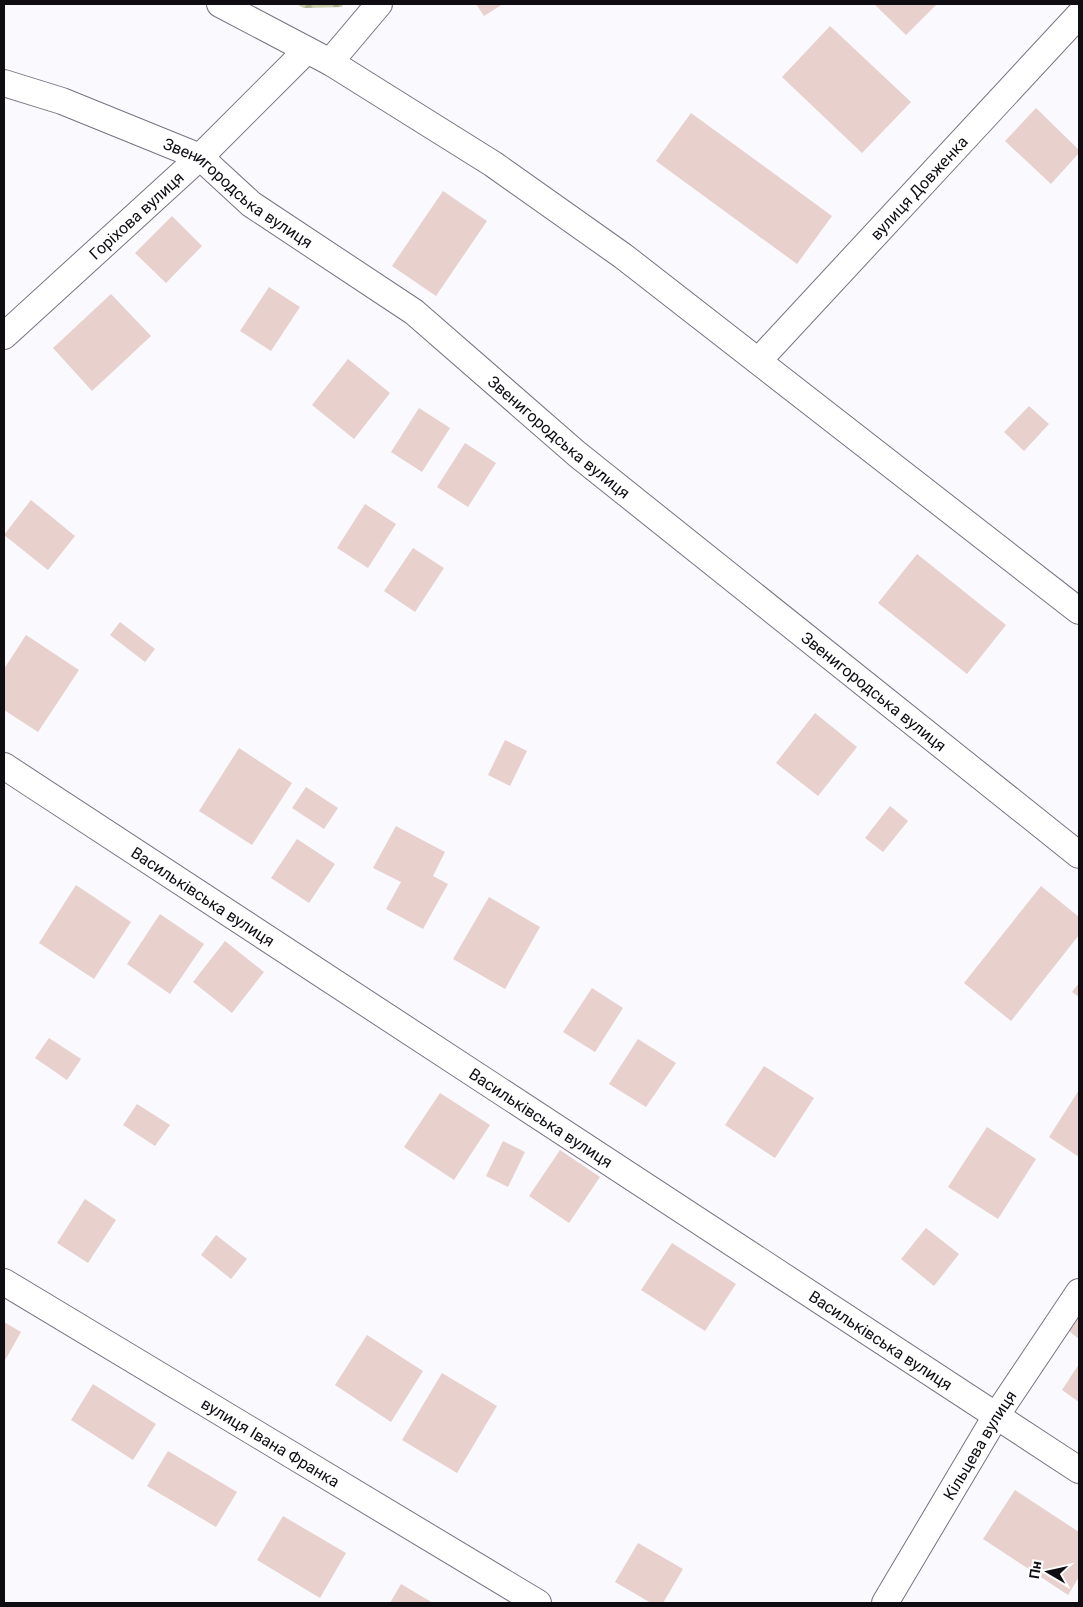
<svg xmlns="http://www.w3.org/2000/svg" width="1083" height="1607" viewBox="0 0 1083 1607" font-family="Roboto,sans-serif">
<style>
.forest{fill:url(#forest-firs)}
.building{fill:#e8d1cd}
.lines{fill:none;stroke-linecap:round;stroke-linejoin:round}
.minor-casing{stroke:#797283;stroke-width:28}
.minor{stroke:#fff;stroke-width:26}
.labels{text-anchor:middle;stroke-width:4.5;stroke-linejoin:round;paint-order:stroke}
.street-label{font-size:16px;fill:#0f0c12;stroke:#fff}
</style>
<defs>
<pattern id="forest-firs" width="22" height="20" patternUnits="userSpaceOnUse" patternTransform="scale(1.25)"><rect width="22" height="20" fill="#ced2ad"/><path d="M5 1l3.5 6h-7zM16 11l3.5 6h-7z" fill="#b0b394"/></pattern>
</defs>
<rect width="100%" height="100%" fill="#faf9fd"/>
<polygon class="forest" points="296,4 343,4 342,7 304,8"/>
<g class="building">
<polygon points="476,4 503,4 484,16"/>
<polygon points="874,4 937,4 906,35"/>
<polygon points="830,26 911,102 862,153 782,77"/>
<polygon points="1036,108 1079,150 1079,153 1051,184 1005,141"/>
<polygon points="691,113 832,216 797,264 656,161"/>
<polygon points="443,191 487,221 436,296 392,266"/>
<polygon points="172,216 202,246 166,283 135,253"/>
<polygon points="269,287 300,307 271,351 240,331"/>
<polygon points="111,294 151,336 92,391 53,348"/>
<polygon points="348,359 390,393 354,439 312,405"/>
<polygon points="1029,406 1049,424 1024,451 1004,432"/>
<polygon points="419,408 450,428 422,472 391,452"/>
<polygon points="465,443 496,463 468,507 437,487"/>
<polygon points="31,500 75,536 48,570 4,535"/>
<polygon points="365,504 396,524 368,568 337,548"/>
<polygon points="413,548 444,568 415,612 384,591"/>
<polygon points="917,554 1006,625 967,674 878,603"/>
<polygon points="120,622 155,649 145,662 110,635"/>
<polygon points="26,635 79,670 38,732 4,710 4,669"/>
<polygon points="815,713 857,747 818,796 776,763"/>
<polygon points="505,740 527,751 510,786 488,775"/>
<polygon points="239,748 292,783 252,845 199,811"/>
<polygon points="306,787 338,808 324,829 292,808"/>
<polygon points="890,806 908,821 883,852 865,838"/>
<polygon points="396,826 445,852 433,876 448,884 423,929 386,909 401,882 373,868"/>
<polygon points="297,839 335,864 309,903 271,878"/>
<polygon points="76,885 131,922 94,979 39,943"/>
<polygon points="1041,886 1079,917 1079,935 1011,1021 964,983"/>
<polygon points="489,897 540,927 505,989 453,959"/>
<polygon points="160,914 204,944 170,994 127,964"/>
<polygon points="225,941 264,972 232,1013 193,982"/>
<polygon points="1079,983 1079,997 1072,992"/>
<polygon points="592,988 623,1008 595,1052 563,1032"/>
<polygon points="49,1038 81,1059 67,1080 35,1058"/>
<polygon points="638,1039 676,1063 646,1107 609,1084"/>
<polygon points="764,1066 814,1098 775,1158 725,1125"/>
<polygon points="1079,1090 1079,1157 1049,1137"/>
<polygon points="440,1093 490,1125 454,1180 404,1147"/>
<polygon points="137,1104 170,1125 155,1146 123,1125"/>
<polygon points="987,1127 1036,1159 998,1219 948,1187"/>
<polygon points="503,1141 525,1152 508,1187 486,1176"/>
<polygon points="560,1150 600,1177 569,1223 529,1196"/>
<polygon points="85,1199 116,1220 88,1263 57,1243"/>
<polygon points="926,1228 959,1254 934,1286 901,1259"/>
<polygon points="216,1235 247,1259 231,1279 201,1255"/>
<polygon points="672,1243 736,1284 705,1331 641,1290"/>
<polygon points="1079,1306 1079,1339 1064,1327"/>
<polygon points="4,1322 21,1332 4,1362"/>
<polygon points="367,1335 423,1371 391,1422 335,1385"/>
<polygon points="1079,1364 1079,1402 1062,1390"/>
<polygon points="442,1373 497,1406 457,1473 402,1440"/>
<polygon points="93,1384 156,1424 133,1460 71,1420"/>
<polygon points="168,1451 237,1492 216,1527 147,1486"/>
<polygon points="1015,1490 1079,1532 1079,1577 1068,1595 983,1539"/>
<polygon points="283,1516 346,1553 320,1598 257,1560"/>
<polygon points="638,1543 683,1569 663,1603 651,1603 615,1582"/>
<polygon points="401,1584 433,1603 390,1603"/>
</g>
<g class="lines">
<defs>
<g id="minor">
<polyline points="220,4 330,62 493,164 623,256 1079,611"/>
<polyline points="330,62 379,4"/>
<path id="s1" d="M 4,83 L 62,101 L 200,157 L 251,204 L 414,312 L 577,454 L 1079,855"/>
<path id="s2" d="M 4,336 L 200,157 L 307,50"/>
<path id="s3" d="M 759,360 L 1079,15"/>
<path id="s4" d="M 4,766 L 1079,1470"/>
<path id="s5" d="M 4,1282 L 538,1603"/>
<path id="s6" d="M 885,1603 L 996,1416 L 1079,1292"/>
</g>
</defs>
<use href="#minor" class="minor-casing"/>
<use href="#minor" class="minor"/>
</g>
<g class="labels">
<g class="street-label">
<text dy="6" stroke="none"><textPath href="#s3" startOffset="235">вулиця Довженка</textPath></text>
<text dy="6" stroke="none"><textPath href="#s1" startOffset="261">Звенигородська вулиця</textPath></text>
<text dy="6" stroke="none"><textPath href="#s2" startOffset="179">Горіхова вулиця</textPath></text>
<text dy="6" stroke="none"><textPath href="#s1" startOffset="666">Звенигородська вулиця</textPath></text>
<text dy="6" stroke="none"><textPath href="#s1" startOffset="1071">Звенигородська вулиця</textPath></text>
<text dy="6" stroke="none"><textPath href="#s4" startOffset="238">Васильківська вулиця</textPath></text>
<text dy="6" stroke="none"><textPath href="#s4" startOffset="642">Васильківська вулиця</textPath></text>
<text dy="6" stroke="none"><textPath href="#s4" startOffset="1048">Васильківська вулиця</textPath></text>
<text dy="6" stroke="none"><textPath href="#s5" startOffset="311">вулиця Івана Франка</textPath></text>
<text dy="6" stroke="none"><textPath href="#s6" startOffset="184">Кільцева вулиця</textPath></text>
</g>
</g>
<rect width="1083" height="1607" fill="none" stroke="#0f0c12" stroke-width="10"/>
<g transform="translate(1048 1572) rotate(279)" stroke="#ffffff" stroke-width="4" paint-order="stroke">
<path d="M0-4L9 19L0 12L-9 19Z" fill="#0f0c12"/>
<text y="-8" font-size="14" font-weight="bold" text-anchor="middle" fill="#0f0c12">Пн</text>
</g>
</svg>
